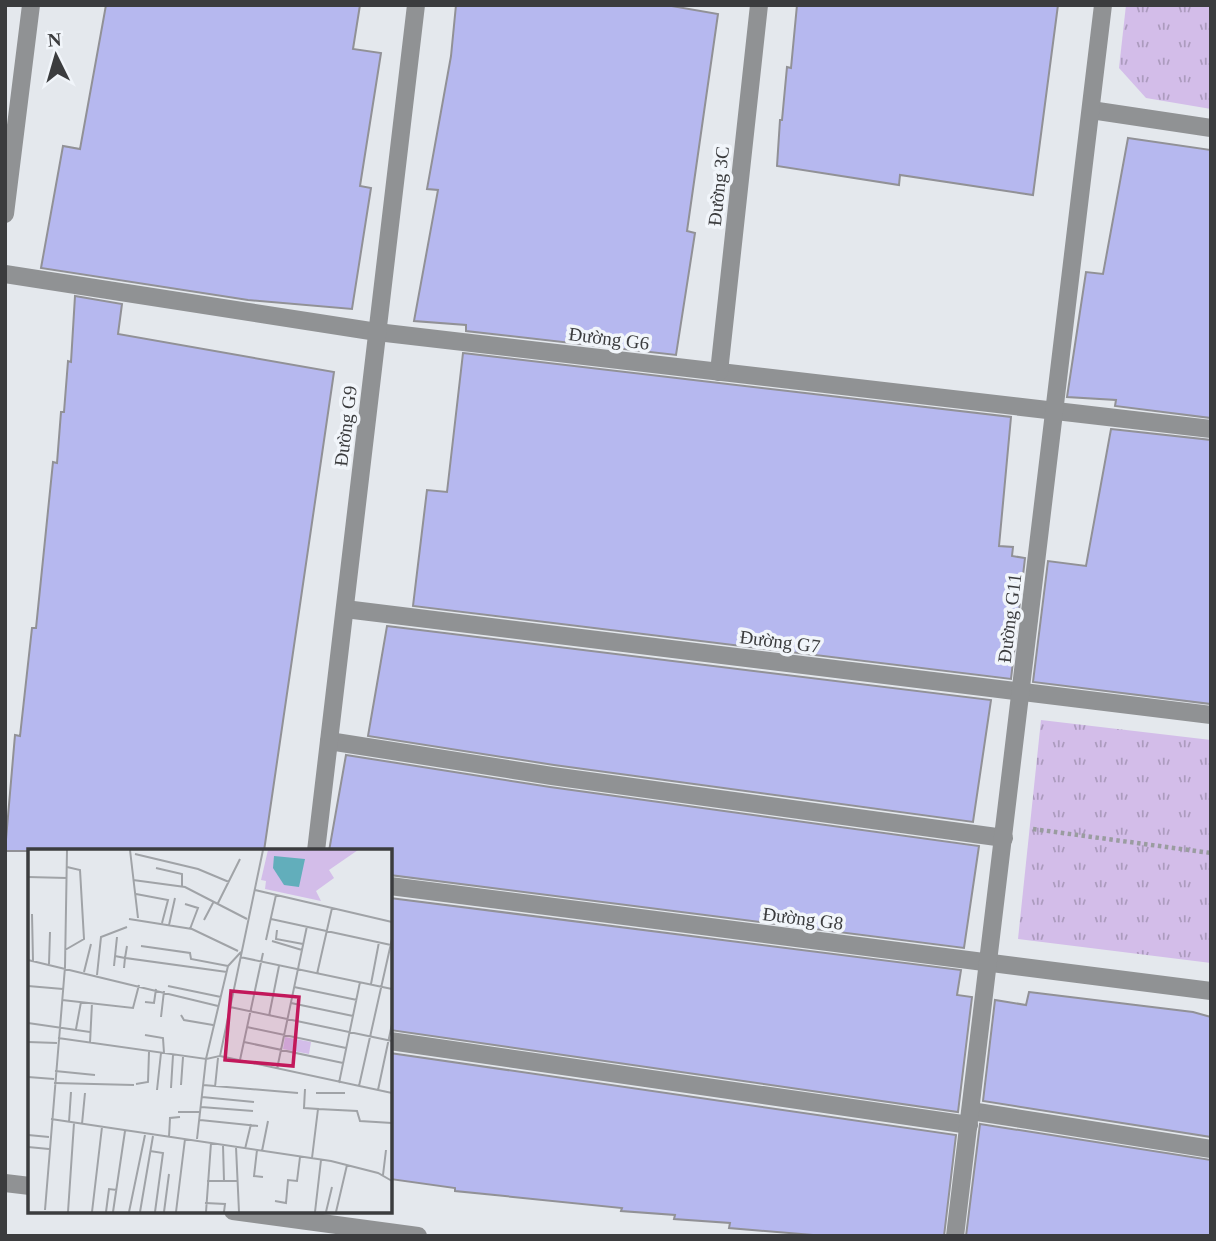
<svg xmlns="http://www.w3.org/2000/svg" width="1216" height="1241" viewBox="0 0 1216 1241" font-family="'Times New Roman',serif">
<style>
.grass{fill:url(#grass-tufts)}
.building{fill:#b6b8ef;stroke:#919196;stroke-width:2}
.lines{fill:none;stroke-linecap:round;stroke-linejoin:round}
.path{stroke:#9a9ca0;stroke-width:4.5;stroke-dasharray:3.5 3.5;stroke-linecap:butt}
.minor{stroke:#909294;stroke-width:18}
.labels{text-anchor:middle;stroke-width:7;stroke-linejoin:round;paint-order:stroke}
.street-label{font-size:19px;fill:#3b3c3e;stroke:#f1f5fa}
.inset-road{fill:none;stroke:#a0a3a7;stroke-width:2}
.view{fill:#c2185b;fill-opacity:0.15;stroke:#c2185b;stroke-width:3.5}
.inset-edge{fill:none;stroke:#3b3c3e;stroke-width:3.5}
</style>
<defs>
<pattern id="grass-tufts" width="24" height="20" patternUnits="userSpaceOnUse" patternTransform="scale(1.75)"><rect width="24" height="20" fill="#d3bde9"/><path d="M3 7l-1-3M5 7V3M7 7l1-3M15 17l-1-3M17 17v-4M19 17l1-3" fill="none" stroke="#ac9bbe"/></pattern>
</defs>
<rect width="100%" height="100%" fill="#e4e8ed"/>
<g class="grass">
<polygon points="1126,5 1211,5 1211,109 1146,98 1119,68"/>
<polygon points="1041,720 1211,740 1211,963 1018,939"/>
</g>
<g class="building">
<polygon points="106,5 360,5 353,49 381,53 360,186 371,188 352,309 248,300 41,268 63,146 80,149"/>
<polygon points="456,5 666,5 718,14 687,231 695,233 676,355 466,331 466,325 414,321 438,190 427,189 451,56"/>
<polygon points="797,5 1058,5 1033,195 900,175 899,185 777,166 780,120 782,120 787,67 791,68"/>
<polygon points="1128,138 1211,150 1211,418 1115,406 1116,400 1067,397 1086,272 1103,274"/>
<polygon points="75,296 122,304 118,334 334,372 264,851 5,851 15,735 20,736 32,628 36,628 53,462 57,463 61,412 64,412 68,361 71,362"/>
<polygon points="463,353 1011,417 999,546 1013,547 1012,556 1025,558 1011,679 413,606 427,490 447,492"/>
<polygon points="1111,429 1211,440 1211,704 1033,682 1048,561 1086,566"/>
<polygon points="387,626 991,700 973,822 554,765 368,736"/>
<polygon points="346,755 550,787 979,846 964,948 390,875 390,851 329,851"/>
<polygon points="390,898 961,970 957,995 972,997 958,1112 390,1030"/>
<polygon points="1029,992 1193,1012 1211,1017 1211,1137 983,1101 995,1000 1026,1005"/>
<polygon points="390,1053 956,1135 944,1236 825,1236 729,1228 730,1223 674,1219 675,1215 621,1211 622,1208 455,1191 455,1188 390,1179"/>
<polygon points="980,1124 1211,1160 1211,1236 966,1236"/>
</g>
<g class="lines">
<polyline class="path" points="1033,829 1211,853"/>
<g class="minor">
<polyline points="1091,110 1211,128"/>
<polyline points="5,214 31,5"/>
<polyline points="5,274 377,332 1211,429"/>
<polyline points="719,372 759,5"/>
<polyline points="345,609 1211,715"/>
<polyline points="329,741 552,776 1004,838"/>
<polyline points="316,851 416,5"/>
<polyline points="390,886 1211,991"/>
<polyline points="390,1041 969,1125"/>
<polyline points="971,1111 1211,1149"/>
<polyline points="5,1183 30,1186"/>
<polyline points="233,1211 418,1236"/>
<polyline points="955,1236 1103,5"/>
</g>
</g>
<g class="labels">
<g class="street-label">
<text transform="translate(718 186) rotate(-84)" y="7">Đường 3C</text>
<text transform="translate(609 338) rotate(7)" y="7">Đường G6</text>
<text transform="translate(345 426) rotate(-83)" y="7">Đường G9</text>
<text transform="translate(1009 618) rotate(-83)" y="7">Đường G11</text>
<text transform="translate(780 641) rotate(7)" y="7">Đường G7</text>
<text transform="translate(803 918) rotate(7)" y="7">Đường G8</text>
</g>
</g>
<g transform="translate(28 849)">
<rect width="364" height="364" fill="#e4e8ed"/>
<path d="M 240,1 L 330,1 L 301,21 L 306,29 L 288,42 L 293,52 L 237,40 L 238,32 L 233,31 ZM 257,188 L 283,193 L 281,205 L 255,200 Z" fill="#d3bde9"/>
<path d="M 246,7 L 277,10 L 271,38 L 256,36 L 245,19 Z" fill="#62aebb"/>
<path class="inset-road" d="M 102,1 L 110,69M 107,5 L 170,20 L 201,33M 128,19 L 154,25 L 154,38M 0,28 L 39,29M 105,31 L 157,38 L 219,70M 227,41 L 364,73M 108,45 L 140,51 L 134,74M 190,54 L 212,10M 157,55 L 170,59 L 162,80M 4,65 L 5,112M 101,70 L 164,80 L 210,102M 243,70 L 363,96M 176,71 L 186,52M 141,76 L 147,49M 249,81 L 248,90 L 275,95M 238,91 L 248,46M 244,92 L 274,101M 113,97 L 162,104 L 163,110 L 200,117M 37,101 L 56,90 L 52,21 L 39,18M 87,107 L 97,109 L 99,97M 212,108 L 364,140M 0,111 L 190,157M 21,115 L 22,83M 86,117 L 89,88M 96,119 L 97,109 L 199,123M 56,123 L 63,95M 289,125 L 304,59M 69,126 L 73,88 L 99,78M 343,135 L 351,93M 0,137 L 35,140M 140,137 L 193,148M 266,138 L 329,151M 34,151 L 105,159 L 111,136M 117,153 L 126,154 L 128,140M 263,154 L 325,167M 202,158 L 364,192M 153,166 L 156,171 L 185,176M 241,167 L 251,117M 133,168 L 136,142M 0,174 L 62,183M 219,178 L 318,199M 48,180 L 53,153M 117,186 L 135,189 L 136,204M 30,189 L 178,210 L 200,117 L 213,103M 0,193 L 29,194M 216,193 L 315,214M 62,194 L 64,154M 192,207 L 364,244M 212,211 L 235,104M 249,220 L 279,77M 27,222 L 67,226M 0,228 L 26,230M 26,234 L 106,236M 311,234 L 332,133M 108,235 L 120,233 L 121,203M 153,236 L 155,208M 175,236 L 270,244M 331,237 L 364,90M 187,238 L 190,209M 143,239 L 145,206M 277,240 L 276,259 L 290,260 L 284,309M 129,241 L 133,204M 350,241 L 364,175M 288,244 L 317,244M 174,248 L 226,253M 173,258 L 225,262M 290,260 L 329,262 L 332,272 L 364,274M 150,263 L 173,263M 23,270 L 303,312 L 350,324 L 364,332M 172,271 L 230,277M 41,273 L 43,243M 54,275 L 57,244M 0,286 L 21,288M 141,288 L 142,269 L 152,268M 169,290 L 178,210 L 192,207 L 235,1M 195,296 L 196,332M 0,298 L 21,300M 208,298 L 211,363M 217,300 L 223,275M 229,301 L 226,327 L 235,328M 122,302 L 135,304 L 127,363M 234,302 L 240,272M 355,326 L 358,301M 179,332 L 209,332M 247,352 L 258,354 L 260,331 L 269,332 L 272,308M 177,354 L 197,355 L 196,363M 17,361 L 37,118 L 39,1M 40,363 L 46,274M 64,363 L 74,278M 78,363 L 81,340 L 89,341M 85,363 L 97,282M 101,363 L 117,286M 112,363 L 125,287M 136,363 L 141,325M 148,363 L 157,290M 178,363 L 183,294M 287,363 L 293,311M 298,363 L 304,338M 308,363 L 319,316"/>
<path class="view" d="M 203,142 L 271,148 L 265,217 L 197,211 Z"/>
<rect width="364" height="364" class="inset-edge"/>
</g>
<rect width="1216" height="1241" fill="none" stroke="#3b3c3e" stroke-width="14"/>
<g transform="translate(56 56) rotate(355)" stroke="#f1f5fa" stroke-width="5" paint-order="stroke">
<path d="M0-5L12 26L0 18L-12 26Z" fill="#3b3c3e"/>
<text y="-10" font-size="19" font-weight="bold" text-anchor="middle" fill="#3b3c3e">N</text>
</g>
</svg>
